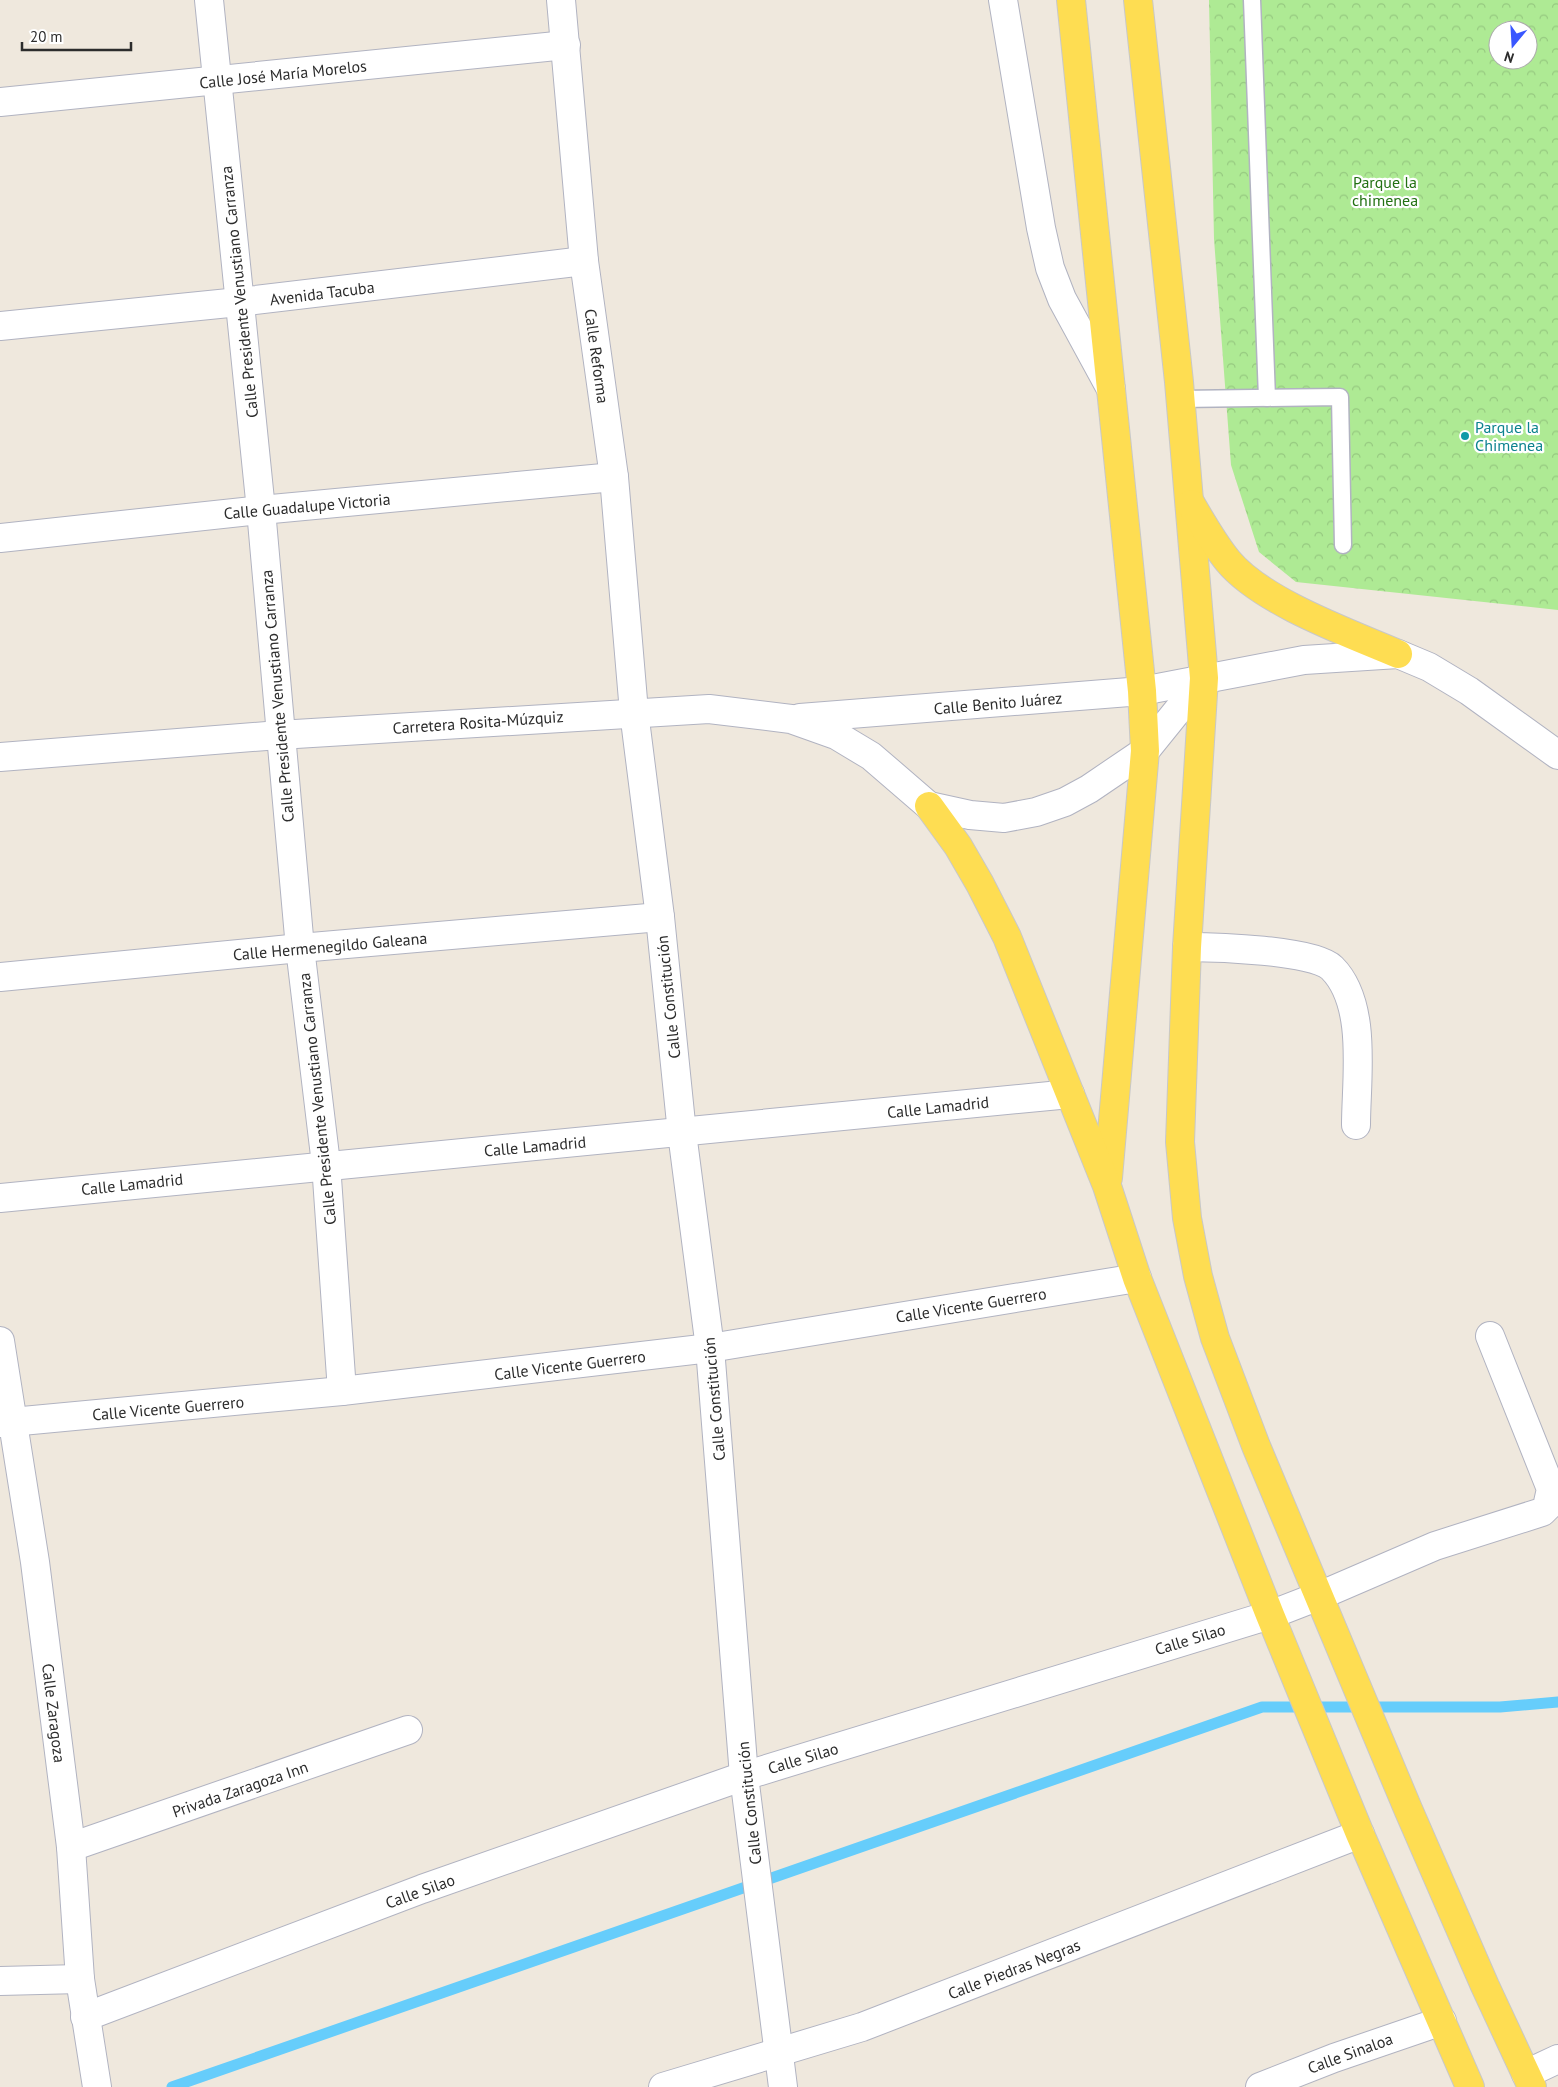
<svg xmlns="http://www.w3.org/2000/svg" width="1558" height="2087" viewBox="0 0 1558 2087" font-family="'PT Sans',sans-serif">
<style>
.forest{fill:url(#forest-crowns);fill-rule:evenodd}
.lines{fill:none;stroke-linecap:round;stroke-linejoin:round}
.stream{stroke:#66cdfb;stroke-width:11}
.lane-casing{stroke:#b1b3c1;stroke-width:19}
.street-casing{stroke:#b1b3c1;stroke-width:30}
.secondary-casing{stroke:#b1b3c1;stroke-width:30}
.primary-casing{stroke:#c8c8c8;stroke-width:30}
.lane{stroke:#fff;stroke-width:16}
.street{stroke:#fff;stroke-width:28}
.secondary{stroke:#fff;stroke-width:28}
.primary{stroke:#fedd52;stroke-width:28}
.culture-dot{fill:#0f9aa8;stroke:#fff;stroke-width:2}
.labels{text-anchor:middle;stroke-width:4.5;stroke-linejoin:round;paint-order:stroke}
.street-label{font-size:16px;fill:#2c2c2c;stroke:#fff}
.park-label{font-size:16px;fill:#237113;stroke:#fff}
.culture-label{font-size:16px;fill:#0d838f;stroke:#fff;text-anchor:start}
</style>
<defs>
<pattern id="forest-crowns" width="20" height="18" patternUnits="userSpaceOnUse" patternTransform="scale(1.25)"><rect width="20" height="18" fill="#aeea94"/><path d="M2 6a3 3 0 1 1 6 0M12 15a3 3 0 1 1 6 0" fill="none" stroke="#96c980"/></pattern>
</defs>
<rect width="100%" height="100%" fill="#efe8dd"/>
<path class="forest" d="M 1209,0 L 1558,0 L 1558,610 L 1296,582 L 1259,552 L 1231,465 L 1214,239 ZM 1498,30 L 1528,30 L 1528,60 L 1498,60 Z"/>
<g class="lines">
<polyline class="stream" points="172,2087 1262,1707 1500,1707 1558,1702"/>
<defs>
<g id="lane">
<polyline points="1252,0 1267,398"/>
<polyline points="1180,399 1340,397 1343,545"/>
</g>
<g id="street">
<polyline points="209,0 261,510 300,948 326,1164 342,1391"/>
<polyline points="561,0 584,261 614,477 634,712 660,917 682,1133 710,1348 744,1776 783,2087"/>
<polyline points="1003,0 1041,228 1050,268 1062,299 1111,389"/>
<polyline points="0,102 566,45"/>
<polyline points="0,326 239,302 584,261"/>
<polyline points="0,538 261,510 614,477"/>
<path d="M 1187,947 C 1215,947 1314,950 1332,968 C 1368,1004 1356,1079 1356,1125"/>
<polyline points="0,977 300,948 660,917"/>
<path d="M 0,1198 C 357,1161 714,1130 1070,1094"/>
<polyline points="0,1341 35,1562 71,1847 80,1979 97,2087"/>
<polyline points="0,1423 342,1391 710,1348 1137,1278"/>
<polyline points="71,1847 408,1730"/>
<polyline points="0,1981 80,1979"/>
<polyline points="85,2017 422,1889 744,1776 1270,1615 1319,1596 1435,1546 1542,1512 1547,1507 1551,1489 1490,1336"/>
<polyline points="1526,2074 1558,2059"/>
<polyline points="663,2087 862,2027 1360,1834"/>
<polyline points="1260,2087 1334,2058 1442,2021"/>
</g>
<g id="secondary">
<polyline points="800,718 1142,691 1304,660 1398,654 1429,667 1469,691 1558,755"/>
<polyline points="0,757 279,735 709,709 791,719 836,735 871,756 929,806 970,815 1004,818 1036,812 1065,802 1089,789 1145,751 1204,678"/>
</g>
<g id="primary">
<polyline points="1071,0 1142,691 1145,751 1108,1178"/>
<polyline points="1138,0 1179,382 1204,678 1187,947 1180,1142 1187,1218 1198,1276 1215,1338 1256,1446 1408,1809 1485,1986 1532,2087"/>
<path d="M 1191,504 C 1202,523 1214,544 1228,561 C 1262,602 1349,633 1398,654"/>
<polyline points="929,806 958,846 980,884 1007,937 1107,1186 1137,1278 1270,1615 1360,1834 1470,2087"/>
</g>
</defs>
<use href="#lane" class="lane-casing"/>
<use href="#street" class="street-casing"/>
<use href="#secondary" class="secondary-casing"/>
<use href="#primary" class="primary-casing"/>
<use href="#lane" class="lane"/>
<use href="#street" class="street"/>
<use href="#secondary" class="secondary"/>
<use href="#primary" class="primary"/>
</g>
<circle class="culture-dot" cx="1465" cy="436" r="5"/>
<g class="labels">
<g class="street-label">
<text transform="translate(283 74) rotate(-6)" y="6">Calle José María Morelos</text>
<text transform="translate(239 292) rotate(-96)" y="6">Calle Presidente Venustiano Carranza</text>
<text transform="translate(322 293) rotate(-7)" y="6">Avenida Tacuba</text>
<text transform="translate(597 356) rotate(82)" y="6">Calle Reforma</text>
<text transform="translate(307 506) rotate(-5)" y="6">Calle Guadalupe Victoria</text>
<text transform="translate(277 696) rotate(-95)" y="6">Calle Presidente Venustiano Carranza</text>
<text transform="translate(998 703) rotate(-5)" y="6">Calle Benito Juárez</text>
<text transform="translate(478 722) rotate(-4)" y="6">Carretera Rosita-Múzquiz</text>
<text transform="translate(330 946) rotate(-5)" y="6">Calle Hermenegildo Galeana</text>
<text transform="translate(668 997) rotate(-96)" y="6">Calle Constitución</text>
<text transform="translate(317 1099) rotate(-96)" y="6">Calle Presidente Venustiano Carranza</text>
<text transform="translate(938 1107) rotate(-6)" y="6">Calle Lamadrid</text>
<text transform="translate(535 1146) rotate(-5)" y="6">Calle Lamadrid</text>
<text transform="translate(132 1184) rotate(-6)" y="6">Calle Lamadrid</text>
<text transform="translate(971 1305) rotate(-9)" y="6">Calle Vicente Guerrero</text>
<text transform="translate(570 1365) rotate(-7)" y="6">Calle Vicente Guerrero</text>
<text transform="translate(714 1399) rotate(-95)" y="6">Calle Constitución</text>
<text transform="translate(168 1408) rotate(-5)" y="6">Calle Vicente Guerrero</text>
<text transform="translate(1190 1639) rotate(-17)" y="6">Calle Silao</text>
<text transform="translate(54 1713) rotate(83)" y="6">Calle Zaragoza</text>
<text transform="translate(803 1758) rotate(-17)" y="6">Calle Silao</text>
<text transform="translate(240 1789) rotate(-19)" y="6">Privada Zaragoza Inn</text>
<text transform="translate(749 1803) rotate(-96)" y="6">Calle Constitución</text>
<text transform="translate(420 1891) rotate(-20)" y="6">Calle Silao</text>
<text transform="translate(1014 1969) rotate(-21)" y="6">Calle Piedras Negras</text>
<text transform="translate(1350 2053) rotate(-20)" y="6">Calle Sinaloa</text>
</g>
<g class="park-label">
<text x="1385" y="188">Parque la<tspan x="1385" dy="18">chimenea</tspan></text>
</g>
<g class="culture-label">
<text x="1475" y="433">Parque la<tspan x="1475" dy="18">Chimenea</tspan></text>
</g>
</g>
<g transform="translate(1513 45) rotate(198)"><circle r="24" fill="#ffffff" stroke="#ababab"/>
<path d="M0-4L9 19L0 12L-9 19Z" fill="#3957ff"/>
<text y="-8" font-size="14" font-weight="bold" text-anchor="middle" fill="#2c2c2c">N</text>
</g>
<path d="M22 42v8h109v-8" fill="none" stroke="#2c2c2c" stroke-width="2.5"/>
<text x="30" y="42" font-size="15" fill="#2c2c2c" stroke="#ffffff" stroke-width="4" paint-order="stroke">20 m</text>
</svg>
